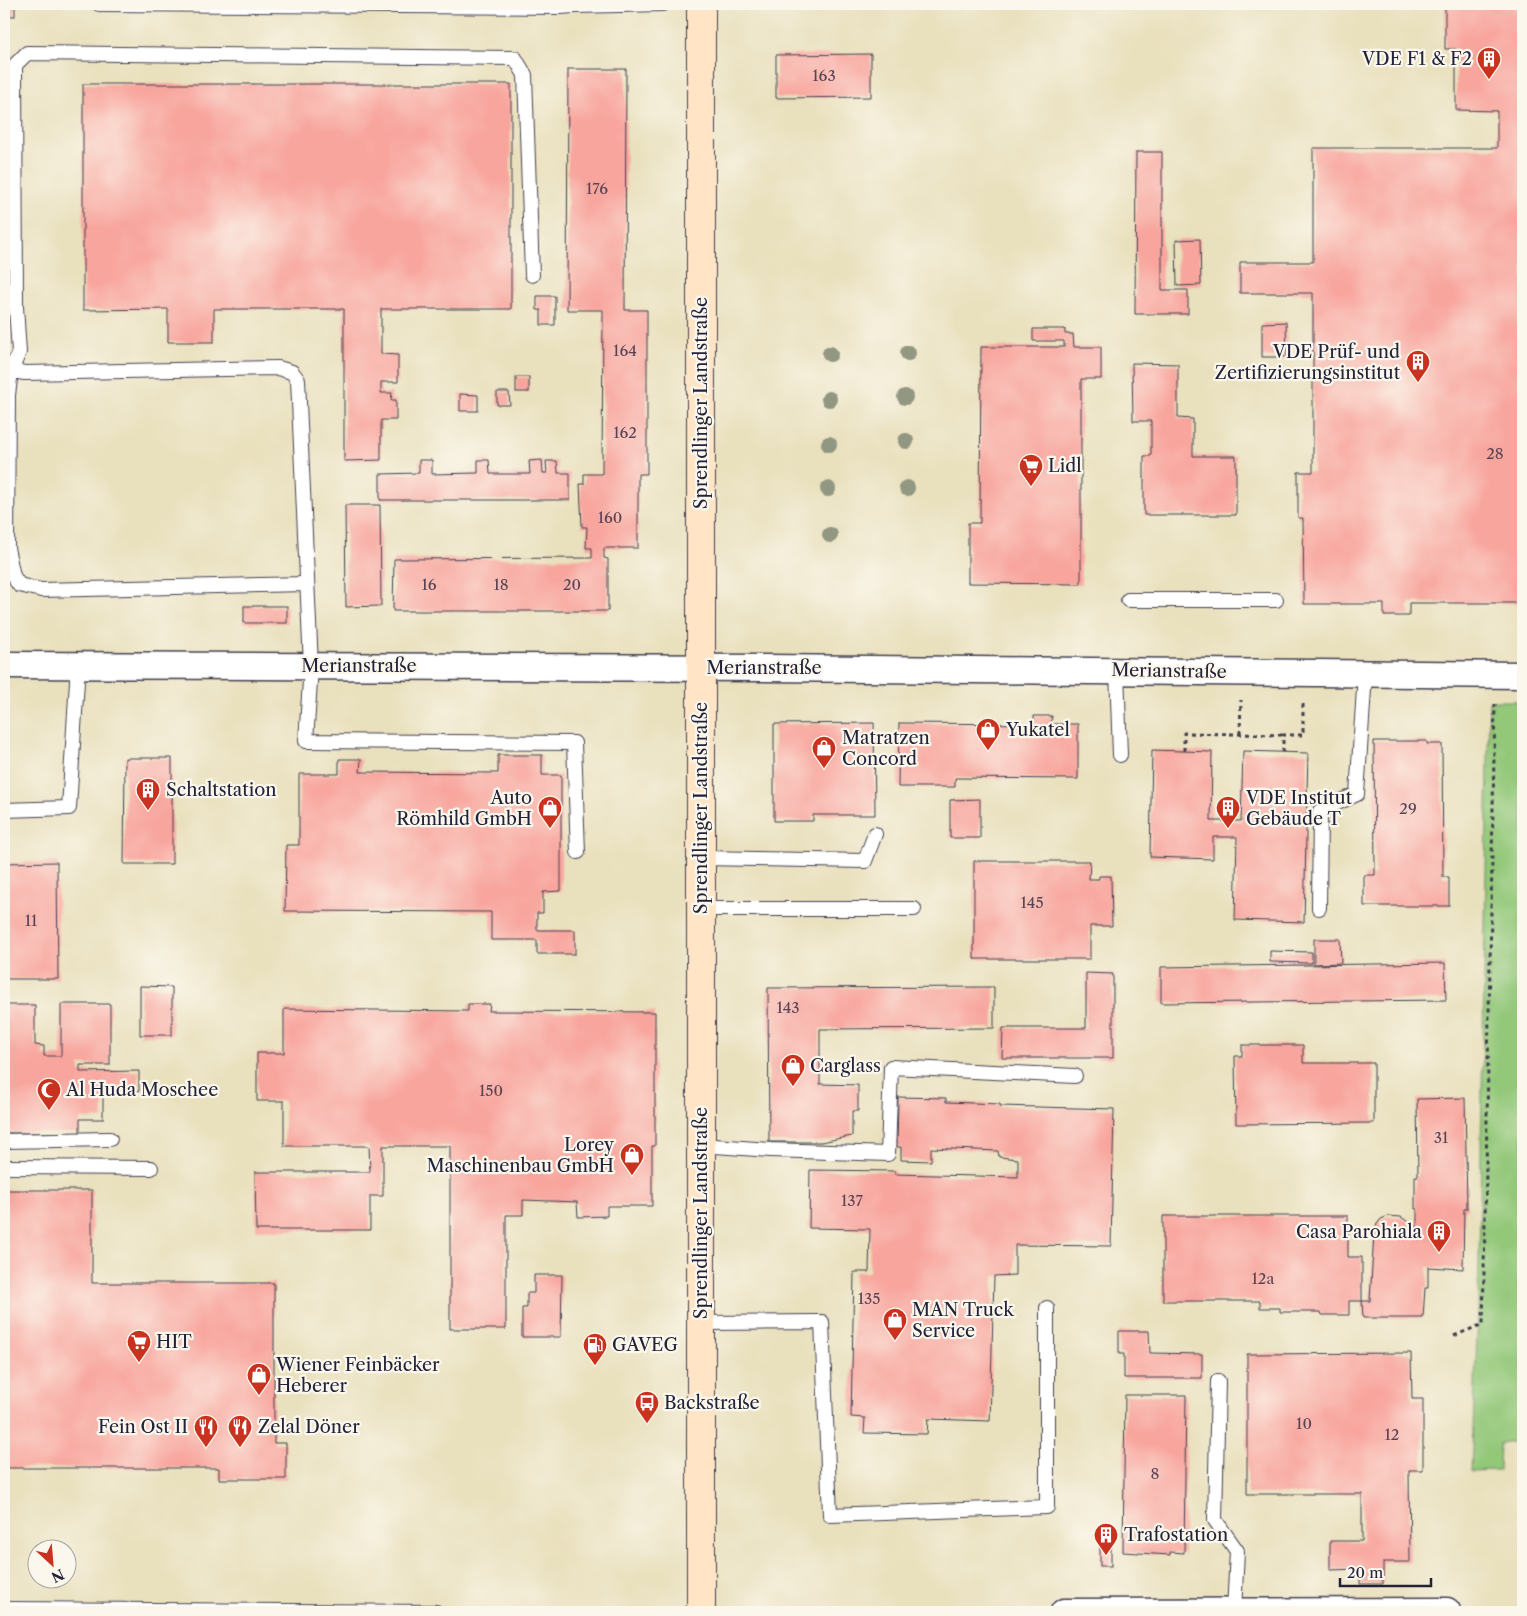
<svg xmlns="http://www.w3.org/2000/svg" width="1527" height="1616" viewBox="0 0 1527 1616" font-family="'Libre Caslon Text',serif">
<style>
.green{fill:#93c879;stroke:#5a755a}
.building{fill:#f8a59d}
.lines{fill:none;stroke-linecap:round;stroke-linejoin:round}
.service-casing{stroke:#403e4e;stroke-width:16}
.minor-casing{stroke:#403e4e;stroke-width:29}
.secondary-casing{stroke:#403e4e;stroke-width:30}
.path{stroke:#403e4e;stroke-width:3;stroke-dasharray:4 4;stroke-linecap:butt}
.service{stroke:#fff;stroke-width:14}
.minor{stroke:#fff;stroke-width:26}
.secondary{stroke:#ffe4c6;stroke-width:28}
.tree{fill:#929782}
.labels{text-anchor:middle;stroke-width:4.5;stroke-linejoin:round;paint-order:stroke}
.number-label{font-size:15px;fill:#584354}
.poi-label{font-size:18px;fill:#22223b;stroke:#fbf7ec;text-anchor:start}
.street-label{font-size:18px;fill:#22223b;stroke:#fbf7ec}
</style>
<rect width="100%" height="100%" fill="#fbf7ec"/>
<filter id="ink" filterUnits="userSpaceOnUse"><feTurbulence type="fractalNoise" baseFrequency=".02" numOctaves="2"/><feDisplacementMap in="SourceGraphic" scale="10" xChannelSelector="R" yChannelSelector="G"/><feConvolveMatrix kernelMatrix="1 2 1 2 8 2 1 2 1" color-interpolation-filters="sRGB"/></filter>
<filter id="wash" filterUnits="userSpaceOnUse"><feTurbulence type="fractalNoise" baseFrequency=".0096" numOctaves="4" result="noise"/><feDisplacementMap in="SourceGraphic" scale="20" xChannelSelector="R" yChannelSelector="G"/><feGaussianBlur stdDeviation="1.12" result="paint"/><feColorMatrix in="noise" values="0 0 0 0 0 0 0 0 0 0 0 0 0 0 0 0 0 1.4 0 .05"/><feComposite in="paint" operator="in"/></filter>
<g filter="url(#wash)">
<rect width="100%" height="100%" fill="#e9e0bd"/>
<polygon class="green" points="1489,701 1523,701 1523,1443 1500,1443 1499,1470 1471,1471 1478,1317"/>
<g id="blocks">
<g class="building">
<rect x="4" y="4" width="11" height="12"/>
<polygon points="1445,4 1523,4 1523,603 1409,603 1409,616 1384,616 1384,604 1304,604 1303,518 1298,518 1298,472 1313,472 1313,293 1240,293 1240,262 1313,262 1313,148 1497,148 1497,111 1456,110 1456,49 1445,49"/>
<polygon points="871,54 871,97 776,98 776,55"/>
<polygon points="568,69 626,69 625,310 647,310 647,474 638,474 638,548 604,548 604,558 608,559 608,611 393,611 394,559 592,558 592,548 586,548 587,527 582,527 580,484 584,484 584,474 602,474 603,310 567,310"/>
<polygon points="83,84 511,84 511,309 381,309 381,354 398,355 398,382 381,382 381,393 392,393 391,400 396,400 396,420 381,420 381,460 344,461 344,309 214,309 214,342 168,342 168,309 83,310"/>
<polygon points="1136,152 1162,152 1162,290 1188,290 1188,314 1135,314"/>
<polygon points="1200,239 1201,285 1177,286 1176,240"/>
<polygon points="537,296 555,296 555,325 541,325 541,310 537,310"/>
<polygon points="1286,322 1287,357 1262,357 1262,323"/>
<polygon points="1033,329 1065,329 1065,334 1073,334 1074,347 1101,347 1101,379 1081,379 1081,584 968,583 968,523 980,523 981,347 1064,347 1064,341 1033,341"/>
<polygon points="1132,363 1178,364 1178,418 1193,419 1193,456 1236,456 1236,515 1144,515 1144,456 1151,456 1151,421 1133,421"/>
<rect x="516" y="377" width="13" height="15"/>
<polygon points="497,392 509,392 510,405 497,405"/>
<polygon points="460,394 478,395 478,411 460,411"/>
<polygon points="419,460 432,460 432,474 478,473 478,460 489,460 490,474 530,474 529,461 542,460 543,473 547,473 546,461 557,461 558,473 570,473 570,500 380,500 380,474 419,473"/>
<polygon points="345,505 380,505 381,606 346,607"/>
<rect x="244" y="606" width="43" height="17"/>
<polygon points="1034,716 1052,716 1051,724 1078,724 1078,779 955,778 955,787 898,787 899,723 1034,724"/>
<polygon points="874,723 875,815 813,815 813,821 774,821 774,724"/>
<polygon points="1374,741 1427,741 1427,744 1442,744 1443,877 1449,877 1449,906 1364,906 1364,875 1375,875"/>
<polygon points="1152,750 1212,752 1211,821 1241,821 1243,751 1308,753 1304,922 1235,920 1237,837 1213,837 1213,859 1150,857"/>
<polygon points="498,755 542,755 542,775 561,775 561,891 543,892 543,913 537,913 537,930 575,930 575,954 537,954 537,940 491,940 491,912 285,911 286,845 299,845 299,774 339,774 339,759 361,759 360,772 498,773"/>
<polygon points="125,758 172,758 172,864 124,864"/>
<polygon points="980,799 980,838 950,838 950,800"/>
<polygon points="974,861 1090,861 1089,879 1099,879 1099,876 1111,876 1112,926 1090,926 1090,959 974,959"/>
<polygon points="57,862 58,979 4,979 4,863"/>
<polygon points="1314,939 1340,939 1341,963 1314,964"/>
<polygon points="1270,951 1312,952 1312,963 1270,962"/>
<polygon points="1445,963 1446,1000 1161,1003 1161,967"/>
<polygon points="1086,973 1113,974 1113,1058 1002,1058 1003,1028 1086,1028"/>
<polygon points="140,986 172,987 172,1035 140,1035"/>
<polygon points="994,987 994,1028 820,1029 820,1084 858,1085 858,1111 852,1111 852,1136 821,1142 769,1142 768,988"/>
<polygon points="61,1004 110,1004 110,1065 80,1065 80,1072 139,1071 139,1091 103,1091 103,1119 80,1119 80,1133 4,1133 4,1005 35,1005 35,1045 44,1046 44,1056 61,1056"/>
<polygon points="468,1004 490,1004 489,1011 655,1012 655,1146 652,1146 652,1206 607,1206 607,1216 578,1217 577,1202 523,1200 523,1215 506,1215 506,1329 450,1329 450,1146 383,1146 383,1196 370,1196 370,1230 256,1230 255,1172 370,1172 369,1146 284,1146 284,1101 257,1101 257,1053 284,1053 284,1009 468,1011"/>
<polygon points="1242,1045 1303,1045 1303,1063 1374,1063 1374,1123 1236,1124 1235,1056 1242,1056"/>
<polygon points="898,1097 946,1098 946,1102 1000,1104 1000,1106 1114,1109 1111,1246 1015,1245 1015,1275 994,1276 990,1421 928,1419 927,1434 864,1433 865,1418 851,1417 854,1272 869,1272 870,1229 809,1228 810,1170 895,1171 895,1174 1018,1177 1018,1159 999,1157 998,1151 931,1148 931,1161 901,1160 901,1147 897,1147"/>
<polygon points="1465,1098 1467,1209 1464,1209 1463,1269 1428,1267 1428,1288 1425,1288 1423,1318 1363,1318 1362,1301 1349,1301 1349,1315 1322,1315 1321,1312 1280,1312 1280,1308 1260,1308 1260,1301 1163,1301 1163,1216 1348,1216 1348,1257 1362,1257 1362,1301 1370,1301 1374,1233 1377,1224 1381,1219 1388,1216 1401,1217 1410,1223 1413,1229 1414,1237 1417,1237 1417,1209 1415,1209 1415,1176 1418,1176 1417,1099"/>
<polygon points="4,1190 92,1190 92,1283 274,1283 274,1443 286,1443 286,1479 219,1479 219,1468 4,1468"/>
<polygon points="534,1275 562,1275 561,1337 522,1337 522,1308 527,1308 527,1293 534,1293"/>
<polygon points="1119,1331 1149,1331 1150,1353 1202,1354 1202,1378 1124,1378 1124,1354 1119,1354"/>
<polygon points="1411,1353 1412,1399 1423,1399 1423,1470 1409,1470 1410,1562 1383,1562 1383,1584 1360,1584 1360,1569 1330,1570 1330,1541 1362,1541 1362,1494 1247,1494 1247,1354"/>
<polygon points="1125,1395 1186,1395 1184,1553 1170,1552 1170,1555 1123,1552"/>
<rect x="1100" y="1545" width="11" height="21"/>
</g>
</g>
</g>
<g filter="url(#ink)">
<use href="#blocks" fill-opacity="0" stroke="#403e4e" stroke-width="1"/>
<g class="lines">
<defs>
<g id="service">
<polyline points="99,4 560,7 574,6 577,4"/>
<polyline points="574,6 663,4"/>
<polyline points="532,275 525,75 515,58 27,53 15,65 16,307 19,352 11,371 25,373 278,368 292,372 298,380 311,666 306,741 574,743 578,852"/>
<polyline points="4,371 11,371 8,395 7,548 13,576 19,585 41,590 307,584"/>
<polyline points="1128,600 1276,600"/>
<polyline points="1117,670 1120,755"/>
<polyline points="4,810 69,808 78,665"/>
<polyline points="701,858 865,861 875,834"/>
<polyline points="1319,908 1320,811 1357,794 1365,674"/>
<polyline points="701,909 914,909"/>
<polyline points="4,1141 110,1139"/>
<polyline points="701,1145 771,1150 888,1154 891,1067 1075,1076"/>
<polyline points="4,1167 151,1168"/>
<polyline points="701,1323 822,1322 830,1515 1047,1507 1047,1308"/>
<polyline points="1218,1381 1215,1520 1237,1551 1234,1612"/>
<polyline points="4,1609 436,1612"/>
</g>
<g id="minor">
<polyline points="4,665 766,668 1523,675"/>
<polyline points="1064,1612 1447,1611"/>
</g>
<polyline id="secondary" points="701,4 701,1612"/>
</defs>
<use href="#service" class="service-casing"/>
<use href="#minor" class="minor-casing"/>
<use href="#secondary" class="secondary-casing"/>
<g class="path">
<polyline points="1240,734 1241,700"/>
<polyline points="1184,751 1184,733 1283,735"/>
<polyline points="1283,752 1283,735 1303,735 1303,701"/>
<polyline points="1454,1336 1483,1324 1495,704"/>
</g>
<use href="#service" class="service"/>
<use href="#minor" class="minor"/>
<use href="#secondary" class="secondary"/>
</g>
<g class="tree">
<circle cx="908" cy="353" r="8"/>
<circle cx="830" cy="354" r="8"/>
<circle cx="905" cy="397" r="8"/>
<circle cx="829" cy="399" r="8"/>
<circle cx="906" cy="441" r="8"/>
<circle cx="829" cy="444" r="8"/>
<circle cx="907" cy="488" r="8"/>
<circle cx="828" cy="489" r="8"/>
<circle cx="830" cy="535" r="8"/>
</g>
</g>
<defs>
<symbol id="building-pin" viewBox="-11 -11 22 30"><path d="M0 17L-7.5 6A9.5 9.5 0 1 1 7.5 6Z" fill="#c8321e" stroke="#fbf7ec"/><path d="M-4-6H4V6H1V3H-1V6H-4ZM-2.5-4.3h1.7v1.8h-1.7ZM.8-4.3h1.7v1.8H.8ZM-2.5-1h1.7V.8h-1.7ZM.8-1h1.7V.8H.8Z" fill="#fff"/></symbol>
<symbol id="supermarket-pin" viewBox="-11 -11 22 30"><path d="M0 17L-7.5 6A9.5 9.5 0 1 1 7.5 6Z" fill="#c8321e" stroke="#fbf7ec"/><path d="M-6-5.5h2.5l.6 2H6L4.5 2H-2.5L-4.4-4H-6ZM-1.5 3.2a1.3 1.3 0 1 0 .1 0ZM3 3.2a1.3 1.3 0 1 0 .1 0Z" fill="#fff"/></symbol>
<symbol id="shop-pin" viewBox="-11 -11 22 30"><path d="M0 17L-7.5 6A9.5 9.5 0 1 1 7.5 6Z" fill="#c8321e" stroke="#fbf7ec"/><path d="M-5-2.5h2.3a2.7 3.5 0 0 1 5.4 0H5L5.5 6h-11ZM-1.5-2.5h3a1.5 2.3 0 0 0-3 0Z" fill="#fff"/></symbol>
<symbol id="mosque-pin" viewBox="-11 -11 22 30"><path d="M0 17L-7.5 6A9.5 9.5 0 1 1 7.5 6Z" fill="#c8321e" stroke="#fbf7ec"/><path d="M3.5-4.9A6 6 0 1 0 3.5 4.9A5 5 0 1 1 3.5-4.9Z" fill="#fff"/></symbol>
<symbol id="fuel-pin" viewBox="-11 -11 22 30"><path d="M0 17L-7.5 6A9.5 9.5 0 1 1 7.5 6Z" fill="#c8321e" stroke="#fbf7ec"/><path d="M-5.5-6h7V0h2V4h1.3V-2.5L3-4.5l.8-.8L6-3V5H2.5V1h-1V6h-7ZM-4.2-4.7v3.2H.2V-4.7Z" fill="#fff"/></symbol>
<symbol id="bus-pin" viewBox="-11 -11 22 30"><path d="M0 17L-7.5 6A9.5 9.5 0 1 1 7.5 6Z" fill="#c8321e" stroke="#fbf7ec"/><path d="M-5-6H5V4H4V6H2V4H-2V6H-4V4H-5ZM-3.5-4V0h7V-4ZM-3.5 1.2v1.5H-2V1.2ZM2 1.2v1.5H3.5V1.2Z" fill="#fff"/></symbol>
<symbol id="restaurant-pin" viewBox="-11 -11 22 30"><path d="M0 17L-7.5 6A9.5 9.5 0 1 1 7.5 6Z" fill="#c8321e" stroke="#fbf7ec"/><path d="M-5-6h1v4h1v-4h1v4h1v-4h1v5L-1.5 .5V6h-2V.5L-5-1ZM5-6V6H3V1.5H1.5Q1.5-4 5-6Z" fill="#fff"/></symbol>
</defs>
<g fill-rule="evenodd">
<use href="#building-pin" x="1475" y="45" width="28" height="38"/>
<use href="#building-pin" x="1404" y="348" width="28" height="38"/>
<use href="#supermarket-pin" x="1017" y="452" width="28" height="38"/>
<use href="#shop-pin" x="974" y="716" width="28" height="38"/>
<use href="#shop-pin" x="810" y="734" width="28" height="38"/>
<use href="#building-pin" x="134" y="776" width="28" height="38"/>
<use href="#shop-pin" x="536" y="794" width="28" height="38"/>
<use href="#building-pin" x="1214" y="794" width="28" height="38"/>
<use href="#shop-pin" x="779" y="1052" width="28" height="38"/>
<use href="#mosque-pin" x="35" y="1076" width="28" height="38"/>
<use href="#shop-pin" x="618" y="1141" width="28" height="38"/>
<use href="#building-pin" x="1425" y="1218" width="28" height="38"/>
<use href="#shop-pin" x="881" y="1306" width="28" height="38"/>
<use href="#supermarket-pin" x="125" y="1328" width="28" height="38"/>
<use href="#fuel-pin" x="581" y="1331" width="28" height="38"/>
<use href="#shop-pin" x="245" y="1361" width="28" height="38"/>
<use href="#bus-pin" x="633" y="1389" width="28" height="38"/>
<use href="#restaurant-pin" x="192" y="1413" width="28" height="38"/>
<use href="#restaurant-pin" x="226" y="1413" width="28" height="38"/>
<use href="#building-pin" x="1092" y="1521" width="28" height="38"/>
</g>
<g class="labels">
<g class="number-label">
<text x="824" y="81">163</text>
<text x="597" y="194">176</text>
<text x="625" y="356">164</text>
<text x="625" y="438">162</text>
<text x="1495" y="459">28</text>
<text x="610" y="523">160</text>
<text x="429" y="590">16</text>
<text x="501" y="590">18</text>
<text x="572" y="590">20</text>
<text x="1408" y="814">29</text>
<text x="1032" y="908">145</text>
<text x="31" y="926">11</text>
<text x="788" y="1013">143</text>
<text x="491" y="1096">150</text>
<text x="1441" y="1143">31</text>
<text x="852" y="1206">137</text>
<text x="1263" y="1284">12a</text>
<text x="869" y="1304">135</text>
<text x="1304" y="1429">10</text>
<text x="1392" y="1440">12</text>
<text x="1155" y="1479">8</text>
</g>
<g class="poi-label">
<text x="1472" y="65" text-anchor="end">VDE F1 &amp; F2</text>
<text x="1400" y="358" text-anchor="end">VDE Prüf- und<tspan x="1400" dy="21">Zertifizierungsinstitut</tspan></text>
<text x="1048" y="472">Lidl</text>
<text x="1006" y="736">Yukatel</text>
<text x="842" y="744">Matratzen<tspan x="842" dy="21">Concord</tspan></text>
<text x="166" y="796">Schaltstation</text>
<text x="532" y="804" text-anchor="end">Auto<tspan x="532" dy="21">Römhild GmbH</tspan></text>
<text x="1246" y="804">VDE Institut<tspan x="1246" dy="21">Gebäude T</tspan></text>
<text x="810" y="1072">Carglass</text>
<text x="66" y="1096">Al Huda Moschee</text>
<text x="614" y="1151" text-anchor="end">Lorey<tspan x="614" dy="21">Maschinenbau GmbH</tspan></text>
<text x="1422" y="1238" text-anchor="end">Casa Parohiala</text>
<text x="912" y="1316">MAN Truck<tspan x="912" dy="21">Service</tspan></text>
<text x="156" y="1348">HIT</text>
<text x="612" y="1351">GAVEG</text>
<text x="276" y="1371">Wiener Feinbäcker<tspan x="276" dy="21">Heberer</tspan></text>
<text x="664" y="1409">Backstraße</text>
<text x="188" y="1433" text-anchor="end">Fein Ost II</text>
<text x="258" y="1433">Zelal Döner</text>
<text x="1124" y="1541">Trafostation</text>
</g>
<g class="street-label">
<text transform="translate(701 403) rotate(-90)" y="6">Sprendlinger Landstraße</text>
<text x="359" y="672">Merianstraße</text>
<text x="764" y="674">Merianstraße</text>
<text transform="translate(1169 671) rotate(1)" y="6">Merianstraße</text>
<text transform="translate(701 808) rotate(-90)" y="6">Sprendlinger Landstraße</text>
<text transform="translate(701 1213) rotate(-90)" y="6">Sprendlinger Landstraße</text>
</g>
</g>
<rect width="1527" height="1616" fill="none" stroke="#fbf7ec" stroke-width="20"/>
<g transform="translate(52 1564) rotate(154)"><circle r="24" fill="#fbf7ec" stroke="#a4a2a5"/>
<path d="M0-4L9 19L0 12L-9 19Z" fill="#c8321e"/>
<text y="-8" font-size="14" font-weight="bold" text-anchor="middle" fill="#22223b">N</text>
</g>
<path d="M1340 1578v8h91v-8" fill="none" stroke="#22223b" stroke-width="2.5"/>
<text x="1347" y="1578" font-size="15" fill="#22223b" stroke="#fbf7ec" stroke-width="4" paint-order="stroke">20 m</text>
</svg>
